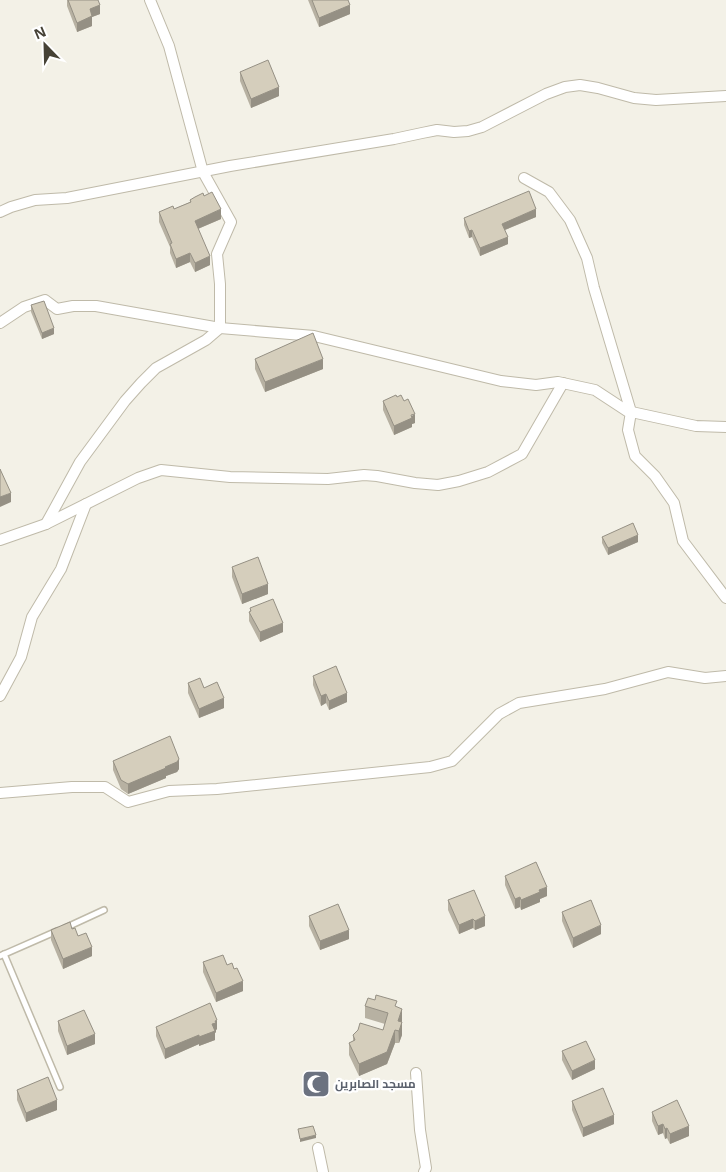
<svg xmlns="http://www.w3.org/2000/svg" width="726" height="1172" viewBox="0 0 726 1172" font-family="'Noto Sans',Cairo,sans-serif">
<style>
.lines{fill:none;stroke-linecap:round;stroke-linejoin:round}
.service-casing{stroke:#bfbaa9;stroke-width:8}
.minor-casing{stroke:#bfbaa9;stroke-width:12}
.service{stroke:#fff;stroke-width:5}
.minor{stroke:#fff;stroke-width:10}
.wall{fill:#b7b1a2}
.shaded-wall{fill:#959084}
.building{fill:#d5cebc;stroke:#959084}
.labels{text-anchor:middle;stroke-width:4.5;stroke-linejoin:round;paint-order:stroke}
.worship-label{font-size:12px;font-weight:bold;fill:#5b616d;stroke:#fff;text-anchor:start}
</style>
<rect width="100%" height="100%" fill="#f3f1e7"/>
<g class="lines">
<defs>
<g id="service">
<polyline points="65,928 104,910"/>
<polyline points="4,954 60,1087"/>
<polyline points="0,956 57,931"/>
</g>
<g id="minor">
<polyline points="524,178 549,192 570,220 587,258 594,288 631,412 628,430 635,456 655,476 674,503 683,541 726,598"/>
<polyline points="0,212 11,207 35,200 67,198 230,166 394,139 422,133 437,130 454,132 468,131 482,127 546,94 565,87 580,85 598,88 634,98 656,100 726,96"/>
<polyline points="0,323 24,307 45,300 57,309 73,306 96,306 220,328 314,336 501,381 536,385 558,382 595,390 627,411 696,426 726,427"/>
<polyline points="46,524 80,462 125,401 141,383 156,368 206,340 220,328 220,284 217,254 231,222 203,172 169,46 150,0"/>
<polyline points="0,540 46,524 138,478 161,470 230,477 328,479 364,475 377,476 415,483 438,485 459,481 488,472 522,454 563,383"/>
<polyline points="0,696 21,657 32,617 61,569 86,504"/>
<polyline points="0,793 72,787 105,787 128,802 169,791 217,789 430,767 452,761 499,714 519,703 605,689 668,672 705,678 726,676"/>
<polyline points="416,1073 420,1130 426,1168 424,1172"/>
<polyline points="318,1148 323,1172"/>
</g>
</defs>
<use href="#service" class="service-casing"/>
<use href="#minor" class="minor-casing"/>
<use href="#service" class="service"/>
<use href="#minor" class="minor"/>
</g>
<g class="wall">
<polygon points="67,0 98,0 100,14 92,17 92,26 77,32 67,6"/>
<polygon points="308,0 348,0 350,14 319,27"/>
<polygon points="240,72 279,96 251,108 240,81"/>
<polygon points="204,196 221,219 198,229 210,265 195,272 190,262 176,268 170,253 170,247 159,222 159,212 174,209 190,202 190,200"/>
<polygon points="536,217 505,230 508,244 480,256 472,237 469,238 464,225 464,218"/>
<polygon points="31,305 54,334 42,339 31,312"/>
<polygon points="255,359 323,369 265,392 255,369"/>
<polygon points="383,401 415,423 412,424 412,427 394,435 383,410"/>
<polygon points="602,537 638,542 608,555 602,543"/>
<polygon points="232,567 268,594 242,604 232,577"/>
<polygon points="250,608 283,632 260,642 249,621 249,612 250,612"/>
<polygon points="313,676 347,702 329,710 326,703 321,706 313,685"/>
<polygon points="188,683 204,688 224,708 199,718 188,693"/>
<polygon points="113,761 179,769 177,772 166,776 166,778 128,794 121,789 113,770"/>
<polygon points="505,876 547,896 540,899 540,902 521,910 520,907 515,909 505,885"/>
<polygon points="448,900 485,926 475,930 473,928 459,934 448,910"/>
<polygon points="562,912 601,934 573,948 562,921"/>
<polygon points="309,916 349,939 320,950 309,926"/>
<polygon points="51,930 78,936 92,956 63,969 51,940"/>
<polygon points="203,962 227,965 234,969 243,991 216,1002 203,972"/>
<polygon points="365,1006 397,1007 402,1009 402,1035 399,1043 395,1043 387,1064 359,1076 349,1055 349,1043 353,1041 353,1035 383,1030 385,1024 365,1018"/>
<polygon points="58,1021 95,1044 67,1055 58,1031"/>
<polygon points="156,1027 217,1029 216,1030 216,1032 215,1033 215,1040 199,1046 199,1044 165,1059 156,1036"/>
<polygon points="562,1051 595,1069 572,1080 562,1060"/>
<polygon points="17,1090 57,1110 26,1122 17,1100"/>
<polygon points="572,1101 614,1124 583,1137 572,1110"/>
<polygon points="652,1112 689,1136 670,1144 667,1138 665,1139 663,1133 658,1135 652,1121"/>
</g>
<g class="shaded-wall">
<polygon points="100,5 100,14 92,17 92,26 77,32 77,23 90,9"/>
<polygon points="350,5 350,14 319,27 319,18"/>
<polygon points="279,87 279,96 251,108 251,99"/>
<polygon points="221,209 221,219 195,230 195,221"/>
<polygon points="536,209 536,217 502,231 502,224"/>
<polygon points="472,230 472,237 469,238 469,231"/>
<polygon points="508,237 508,244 480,256 480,248"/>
<polygon points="190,253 190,262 176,268 176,259"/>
<polygon points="210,256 210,265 195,272 195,263"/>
<polygon points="54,328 54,334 42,339 42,333"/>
<polygon points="323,359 323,369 265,392 265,382"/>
<polygon points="415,414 415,423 412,424 412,427 394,435 394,426"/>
<polygon points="11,493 11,502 0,507 0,497"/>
<polygon points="638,535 638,542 608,555 608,548"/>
<polygon points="268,584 268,594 242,604 242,594"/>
<polygon points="283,623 283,632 260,642 260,632"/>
<polygon points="347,693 347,702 329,710 329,701"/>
<polygon points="326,694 326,703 321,706 321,696"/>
<polygon points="224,698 224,708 199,718 199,709"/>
<polygon points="179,759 179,769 177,772 166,776 166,778 128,794 128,784 165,767"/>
<polygon points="547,887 547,896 540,899 540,902 521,910 521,900 539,890"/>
<polygon points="520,897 520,907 515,909 515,899"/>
<polygon points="485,916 485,926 475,930 475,921"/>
<polygon points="473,919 473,928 459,934 459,925"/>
<polygon points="601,925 601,934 573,948 573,938"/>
<polygon points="349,930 349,939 320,950 320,941"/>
<polygon points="92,947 92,956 63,969 63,959"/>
<polygon points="243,981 243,991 216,1002 216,993"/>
<polygon points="402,1009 402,1021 401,1026 402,1022 402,1035 399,1043 398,1021"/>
<polygon points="217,1020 217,1029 216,1030 216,1032 215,1033 215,1040 199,1046 199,1037 215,1021"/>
<polygon points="395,1030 395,1043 387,1064 359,1076 359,1064"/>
<polygon points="95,1034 95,1044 67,1055 67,1046"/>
<polygon points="199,1035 199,1044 165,1059 165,1049"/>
<polygon points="595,1060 595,1069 572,1080 572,1071"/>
<polygon points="57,1100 57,1110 26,1122 26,1113"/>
<polygon points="614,1115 614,1124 583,1137 583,1128"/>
<polygon points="663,1124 663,1133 658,1135 658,1126"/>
<polygon points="689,1126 689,1136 670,1144 670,1134"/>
<polygon points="667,1128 667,1138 665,1139 665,1129"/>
<polygon points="316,1135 316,1138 300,1142 300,1139"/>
</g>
<g class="building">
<polygon points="68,0 98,0 100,5 90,9 92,16 77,23"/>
<polygon points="312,0 348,0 350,5 319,18"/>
<polygon points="268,60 279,87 251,99 240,72"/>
<polygon points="529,191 536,209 502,224 508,237 480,248 472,230 469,231 464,218"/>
<polygon points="212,192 221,209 195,221 210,256 195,263 190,253 176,259 170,244 172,243 159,212 173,206 174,209 191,202 190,200 195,197 203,193 204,196"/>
<polygon points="44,301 54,328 42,333 31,305"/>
<polygon points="313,333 323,359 265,382 255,359"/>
<polygon points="396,395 397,397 401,395 404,401 408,399 415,414 411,415 412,418 394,426 383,401"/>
<polygon points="0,469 11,493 0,497"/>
<polygon points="633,523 638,535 608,548 602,537"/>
<polygon points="258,557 268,584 242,594 232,567"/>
<polygon points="273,599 283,623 260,632 249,612 251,611 250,608"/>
<polygon points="336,666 347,693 329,701 326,694 321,696 313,676"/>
<polygon points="200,678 204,688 217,682 224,698 199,709 188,683"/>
<polygon points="170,736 179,759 177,762 165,767 166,768 128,784 121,780 113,761"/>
<polygon points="536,862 547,887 539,890 540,892 521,900 520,897 515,899 505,876"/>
<polygon points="474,890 485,916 475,921 473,919 459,925 448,900"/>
<polygon points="591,900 601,925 573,938 562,912"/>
<polygon points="338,904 349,930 320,941 309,916"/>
<polygon points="70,922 72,929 75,928 78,936 86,933 92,947 63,959 51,930"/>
<polygon points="223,955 227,965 232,963 234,969 237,968 243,981 216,993 203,962"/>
<polygon points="376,995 397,1001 395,1006 402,1009 398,1021 402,1022 399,1031 395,1030 387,1052 359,1064 349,1043 355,1040 353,1035 358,1030 360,1023 383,1030 388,1013 365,1006 368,998 375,1000"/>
<polygon points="210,1003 217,1020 215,1021 216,1023 212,1024 215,1031 199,1037 199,1035 165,1049 156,1027"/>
<polygon points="84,1010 95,1034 67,1046 58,1021"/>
<polygon points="586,1041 595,1060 572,1071 562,1051"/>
<polygon points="48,1077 57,1100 26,1113 17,1090"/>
<polygon points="603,1088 614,1115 583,1128 572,1101"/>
<polygon points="677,1100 689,1126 670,1134 667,1128 665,1129 663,1124 658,1126 652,1112"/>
<polygon points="313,1126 316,1135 300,1139 298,1129"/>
</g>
<defs>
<symbol id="mosque-square" viewBox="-11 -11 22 22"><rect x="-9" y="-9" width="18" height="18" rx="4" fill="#6b7280" stroke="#fff"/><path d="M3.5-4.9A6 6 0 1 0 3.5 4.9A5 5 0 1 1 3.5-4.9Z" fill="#fff"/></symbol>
</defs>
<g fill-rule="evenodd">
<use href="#mosque-square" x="300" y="1068" width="32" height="32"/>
</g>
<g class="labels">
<g class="worship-label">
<text x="335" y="1088">مسجد الصابرين</text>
</g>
</g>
<g transform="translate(45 45) rotate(337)" stroke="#ffffff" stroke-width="4" paint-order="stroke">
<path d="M0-4L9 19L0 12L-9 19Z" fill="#464236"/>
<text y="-8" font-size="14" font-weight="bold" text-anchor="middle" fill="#464236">N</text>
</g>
</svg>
